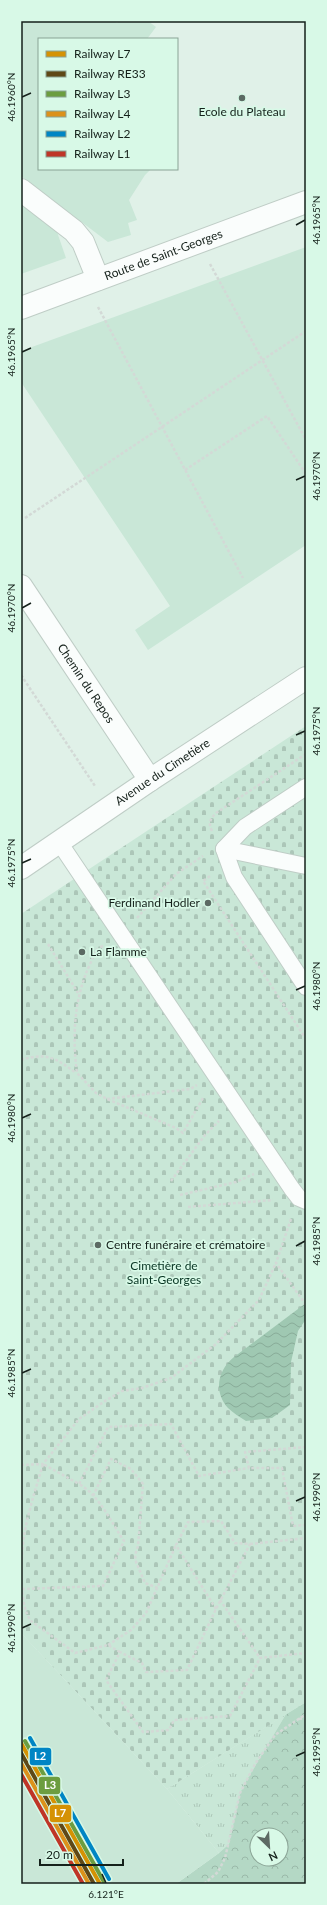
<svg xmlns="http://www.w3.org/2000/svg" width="327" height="1905" viewBox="0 0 327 1905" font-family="Lato,sans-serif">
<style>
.grass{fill:url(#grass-tufts)}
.forest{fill:url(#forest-crowns);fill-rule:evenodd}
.cemetery{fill:url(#cemetery-stones)}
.green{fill:#c9e7d7}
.water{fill:url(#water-waves)}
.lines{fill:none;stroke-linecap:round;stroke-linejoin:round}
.service-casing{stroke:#bfcdc6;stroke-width:18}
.minor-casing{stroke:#bfcdc6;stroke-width:24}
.tertiary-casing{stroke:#bfcdc6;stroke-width:24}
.path{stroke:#d3d9d6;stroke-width:2.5;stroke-dasharray:3 2;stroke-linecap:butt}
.service{stroke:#fafdfc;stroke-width:16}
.minor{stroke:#fafdfc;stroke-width:22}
.tertiary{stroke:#fafdfc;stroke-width:22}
.rail-1-casing{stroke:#d8f9e7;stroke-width:7}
.rail-2-casing{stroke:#d8f9e7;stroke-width:7}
.rail-3-casing{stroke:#d8f9e7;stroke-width:7}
.rail-4-casing{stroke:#d8f9e7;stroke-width:7}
.rail-5-casing{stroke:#d8f9e7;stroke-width:7}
.rail-6-casing{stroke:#d8f9e7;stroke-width:7}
.rail-1{stroke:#d59204;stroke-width:4}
.rail-2{stroke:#5f4817;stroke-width:4}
.rail-3{stroke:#6c9d40;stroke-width:4}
.rail-4{stroke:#dc911b;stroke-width:4}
.rail-5{stroke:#0085c4;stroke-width:4}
.rail-6{stroke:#bf3527;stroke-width:4}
.ticks{fill:none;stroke:#15211b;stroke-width:1.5}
.poi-dot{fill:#5c6a63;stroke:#d8f9e7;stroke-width:1.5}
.labels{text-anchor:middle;stroke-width:3.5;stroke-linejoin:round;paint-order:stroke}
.poi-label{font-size:12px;fill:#15211b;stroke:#d8f9e7;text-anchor:start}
.street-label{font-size:12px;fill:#15211b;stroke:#d8f9e7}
.park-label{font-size:12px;fill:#083523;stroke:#d8f9e7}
.line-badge{stroke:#d8f9e7;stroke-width:1.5}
.badge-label{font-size:11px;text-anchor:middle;font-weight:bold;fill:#fff}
.neatline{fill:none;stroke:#15211b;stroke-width:1.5}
.ticks-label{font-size:10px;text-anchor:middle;fill:#15211b}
</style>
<defs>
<pattern id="grass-tufts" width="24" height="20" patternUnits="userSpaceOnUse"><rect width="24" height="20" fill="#c9e7d7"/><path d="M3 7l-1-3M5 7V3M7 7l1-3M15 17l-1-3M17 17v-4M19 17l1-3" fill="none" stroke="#acc6b8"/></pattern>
<pattern id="forest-crowns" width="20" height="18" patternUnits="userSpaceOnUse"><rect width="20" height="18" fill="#b4d8c5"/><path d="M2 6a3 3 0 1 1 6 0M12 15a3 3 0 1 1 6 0" fill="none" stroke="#9ab9a9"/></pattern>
<pattern id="cemetery-stones" width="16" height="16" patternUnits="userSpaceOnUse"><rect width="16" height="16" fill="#c9e7d7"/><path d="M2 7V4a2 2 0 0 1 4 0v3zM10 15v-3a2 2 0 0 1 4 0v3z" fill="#acc6b8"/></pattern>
<pattern id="water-waves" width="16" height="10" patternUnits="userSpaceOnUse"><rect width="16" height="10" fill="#9fc8b2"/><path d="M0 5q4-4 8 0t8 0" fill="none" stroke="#88ac98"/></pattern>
</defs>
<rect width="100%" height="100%" fill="#e0f1e8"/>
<polygon class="grass" points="286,1714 245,1783 240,1793 229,1844 219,1853 167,1789"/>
<path class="forest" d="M 306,1702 L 306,1884 L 176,1884 L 219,1853 L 229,1844 L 240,1793 L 245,1783 L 286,1714 ZM 257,1835 L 281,1835 L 281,1859 L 257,1859 Z"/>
<polygon class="cemetery" points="306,726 306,1702 167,1789 21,1633 21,914"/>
<g class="green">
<polygon points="21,21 114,21 117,23 119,21 148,21 156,27 147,39 39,39 39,169 151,169 145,175 129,200 137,220 128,223 131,235 108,242 21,176"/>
<polygon points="21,202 56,229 66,258 21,274"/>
<polygon points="306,247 306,545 148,650 135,630 170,606 21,382 21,351"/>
<polygon points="21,1633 167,1789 219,1853 176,1884 21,1884"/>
</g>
<path class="water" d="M 306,1303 L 306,1319 L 298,1331 L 291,1362 L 290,1405 L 272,1418 L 246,1421 C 240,1417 233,1413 228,1408 C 213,1391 218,1370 234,1357 Z"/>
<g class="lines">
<defs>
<g id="service">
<polyline points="306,787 245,827 224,849 234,877 306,987"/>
<polyline points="59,842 292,1189 299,1198 306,1201"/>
<polyline points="224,849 306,866"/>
</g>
<g id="minor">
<polyline points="21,190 74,231 83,242 98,279"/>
<path id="s1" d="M 21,586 L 150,780"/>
<path id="s2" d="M 21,868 L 150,780 L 306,678"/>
</g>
<g id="tertiary">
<path id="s3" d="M 21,308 L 306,202"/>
</g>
</defs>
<use href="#service" class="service-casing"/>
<use href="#minor" class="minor-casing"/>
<use href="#tertiary" class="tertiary-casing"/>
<g class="path">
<polyline points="210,264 306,440"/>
<polyline points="98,307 243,578"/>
<polyline points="185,470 267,416 306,474"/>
<polyline points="25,518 306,331"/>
<polyline points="21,675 95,786"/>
<path d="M 212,831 C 208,823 210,819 216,813 L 306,754"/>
<polyline points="210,876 203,881 306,1039"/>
<polyline points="137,918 176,874 203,856"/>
<polyline points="48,944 78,993"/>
<path d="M 103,946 C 95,949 94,955 91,962 C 74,997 72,1035 77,1073 L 96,1093 L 107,1099 L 176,1128 L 183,1133 L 203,1098"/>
<path d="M 21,1060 C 46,1052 56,1058 76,1073"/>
<polyline points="107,1099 190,1089 197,1085"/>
<polyline points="171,1181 205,1135 219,1121"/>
<polyline points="180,1195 236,1182 254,1174"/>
<polyline points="188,1207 273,1200"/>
<polyline points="291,1219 276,1263 306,1305"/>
<polyline points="306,1447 245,1452 249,1468 282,1468 293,1526 306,1525"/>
<polyline points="21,1465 43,1464 79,1419 105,1401 122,1391 142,1388 171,1378 216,1344 259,1300 276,1263"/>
<polyline points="93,1496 111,1459 131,1469 143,1484 138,1546 135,1555 136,1562 145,1583 158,1588"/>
<polyline points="250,1544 306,1538"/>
<path d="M 22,1589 L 103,1586 L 124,1541 C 111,1522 99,1495 79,1484"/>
<polyline points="220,1600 260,1658"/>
<polyline points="216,1609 176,1545 188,1522 221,1521 235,1543 250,1544 216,1609 187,1670 146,1672 142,1663 120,1652 106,1680 143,1732 169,1730 174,1720 230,1716 260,1658 306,1653"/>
<polyline points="108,1645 131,1630 146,1613 176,1545"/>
<path d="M 120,1652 L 108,1645 L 75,1653 L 31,1621 C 18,1605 21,1557 24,1536 C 28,1512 36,1488 43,1464 L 79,1484 L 108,1427 L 171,1424 L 199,1476 L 249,1468"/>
<polyline points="299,1719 306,1718"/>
<polyline points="204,1884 218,1872 225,1858 240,1793 255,1764 275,1735 306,1714"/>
</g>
<use href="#service" class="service"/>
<use href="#minor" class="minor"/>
<use href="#tertiary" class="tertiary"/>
<defs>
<polyline id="rail-1" points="21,1743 100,1884"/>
<polyline id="rail-2" points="21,1753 94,1884"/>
<polyline id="rail-3" points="25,1741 104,1882"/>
<polyline id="rail-4" points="21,1763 89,1884"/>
<polyline id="rail-5" points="30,1738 109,1879"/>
<polyline id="rail-6" points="21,1774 83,1884"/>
</defs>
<use href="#rail-1" class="rail-1-casing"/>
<use href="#rail-2" class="rail-2-casing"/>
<use href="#rail-3" class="rail-3-casing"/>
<use href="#rail-4" class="rail-4-casing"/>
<use href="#rail-5" class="rail-5-casing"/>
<use href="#rail-6" class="rail-6-casing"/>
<use href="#rail-1" class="rail-1"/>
<use href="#rail-2" class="rail-2"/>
<use href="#rail-3" class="rail-3"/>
<use href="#rail-4" class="rail-4"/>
<use href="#rail-5" class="rail-5"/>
<use href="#rail-6" class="rail-6"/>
</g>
<path class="ticks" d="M 22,97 L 31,93M 296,225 L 305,220M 22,352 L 31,348M 296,480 L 305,476M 22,608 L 31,603M 296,735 L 305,731M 22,863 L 31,859M 296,990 L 305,986M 22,1118 L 31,1114M 296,1246 L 305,1241M 22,1373 L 31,1369M 296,1501 L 305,1497M 22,1628 L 31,1624M 296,1756 L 305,1752M 102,1874 L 106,1883"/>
<g class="poi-dot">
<circle cx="242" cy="98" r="4"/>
<circle cx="208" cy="903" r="4"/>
<circle cx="82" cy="952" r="4"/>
<circle cx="98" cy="1245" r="4"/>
</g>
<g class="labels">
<g class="poi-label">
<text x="242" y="116" text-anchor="middle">Ecole du Plateau</text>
<text x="200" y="907" text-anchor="end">Ferdinand Hodler</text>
<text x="90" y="956">La Flamme</text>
<text x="106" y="1249">Centre funéraire et crématoire</text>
</g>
<g class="street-label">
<text dy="4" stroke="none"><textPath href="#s3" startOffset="152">Route de Saint-Georges</textPath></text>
<text dy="4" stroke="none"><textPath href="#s1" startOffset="117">Chemin du Repos</textPath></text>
<text dy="4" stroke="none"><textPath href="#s2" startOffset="171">Avenue du Cimetière</textPath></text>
</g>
<g class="park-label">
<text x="164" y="1270">Cimetière de<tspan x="164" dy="14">Saint-Georges</tspan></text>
</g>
</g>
<g class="line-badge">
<rect x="29" y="1747" width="23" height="19" rx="4" fill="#0085c4"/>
<rect x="38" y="1776" width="23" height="19" rx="4" fill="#6c9d40"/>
<rect x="49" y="1804" width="23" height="19" rx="4" fill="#d59204"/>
</g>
<g class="badge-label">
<text x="40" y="1760">L2</text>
<text x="50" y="1789">L3</text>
<text x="60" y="1817">L7</text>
</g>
<rect width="327" height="1905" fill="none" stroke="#d8f9e7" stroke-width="44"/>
<rect x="38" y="38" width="140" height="132" fill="#d8f9e7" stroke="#8aa395"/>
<rect x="46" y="51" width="20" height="6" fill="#d59204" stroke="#8aa395"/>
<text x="74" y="58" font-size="12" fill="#15211b">Railway L7</text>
<rect x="46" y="71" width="20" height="6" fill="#5f4817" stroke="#8aa395"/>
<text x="74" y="78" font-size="12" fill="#15211b">Railway RE33</text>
<rect x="46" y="91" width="20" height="6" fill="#6c9d40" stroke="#8aa395"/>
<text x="74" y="98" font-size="12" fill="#15211b">Railway L3</text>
<rect x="46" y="111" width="20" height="6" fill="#dc911b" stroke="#8aa395"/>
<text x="74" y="118" font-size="12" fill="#15211b">Railway L4</text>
<rect x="46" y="131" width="20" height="6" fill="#0085c4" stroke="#8aa395"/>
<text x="74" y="138" font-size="12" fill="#15211b">Railway L2</text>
<rect x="46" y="151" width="20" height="6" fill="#bf3527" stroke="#8aa395"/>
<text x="74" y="158" font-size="12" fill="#15211b">Railway L1</text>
<g transform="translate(269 1847) rotate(155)"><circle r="19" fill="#d8f9e7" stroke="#8aa395"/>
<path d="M0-3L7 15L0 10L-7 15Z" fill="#5c6a63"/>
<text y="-6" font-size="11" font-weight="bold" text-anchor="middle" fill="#15211b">N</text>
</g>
<path d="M40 1859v6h83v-6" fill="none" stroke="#15211b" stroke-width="2"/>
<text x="46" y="1859" font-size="12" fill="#15211b" stroke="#d8f9e7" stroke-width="3" paint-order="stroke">20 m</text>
<rect x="22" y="22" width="283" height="1861" class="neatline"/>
<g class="ticks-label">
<text transform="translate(11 97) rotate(-90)" y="4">46.1960°N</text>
<text transform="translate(316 220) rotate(-90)" y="4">46.1965°N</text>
<text transform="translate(11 352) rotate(-90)" y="4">46.1965°N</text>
<text transform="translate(316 476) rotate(-90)" y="4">46.1970°N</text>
<text transform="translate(11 608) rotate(-90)" y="4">46.1970°N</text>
<text transform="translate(316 731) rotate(-90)" y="4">46.1975°N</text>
<text transform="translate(11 863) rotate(-90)" y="4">46.1975°N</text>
<text transform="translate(316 986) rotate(-90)" y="4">46.1980°N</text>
<text transform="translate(11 1118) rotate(-90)" y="4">46.1980°N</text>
<text transform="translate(316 1241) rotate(-90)" y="4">46.1985°N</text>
<text transform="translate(11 1373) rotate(-90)" y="4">46.1985°N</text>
<text transform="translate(316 1497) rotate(-90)" y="4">46.1990°N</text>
<text transform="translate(11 1628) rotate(-90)" y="4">46.1990°N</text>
<text transform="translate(316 1752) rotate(-90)" y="4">46.1995°N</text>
<text x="106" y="1898">6.121°E</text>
</g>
</svg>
